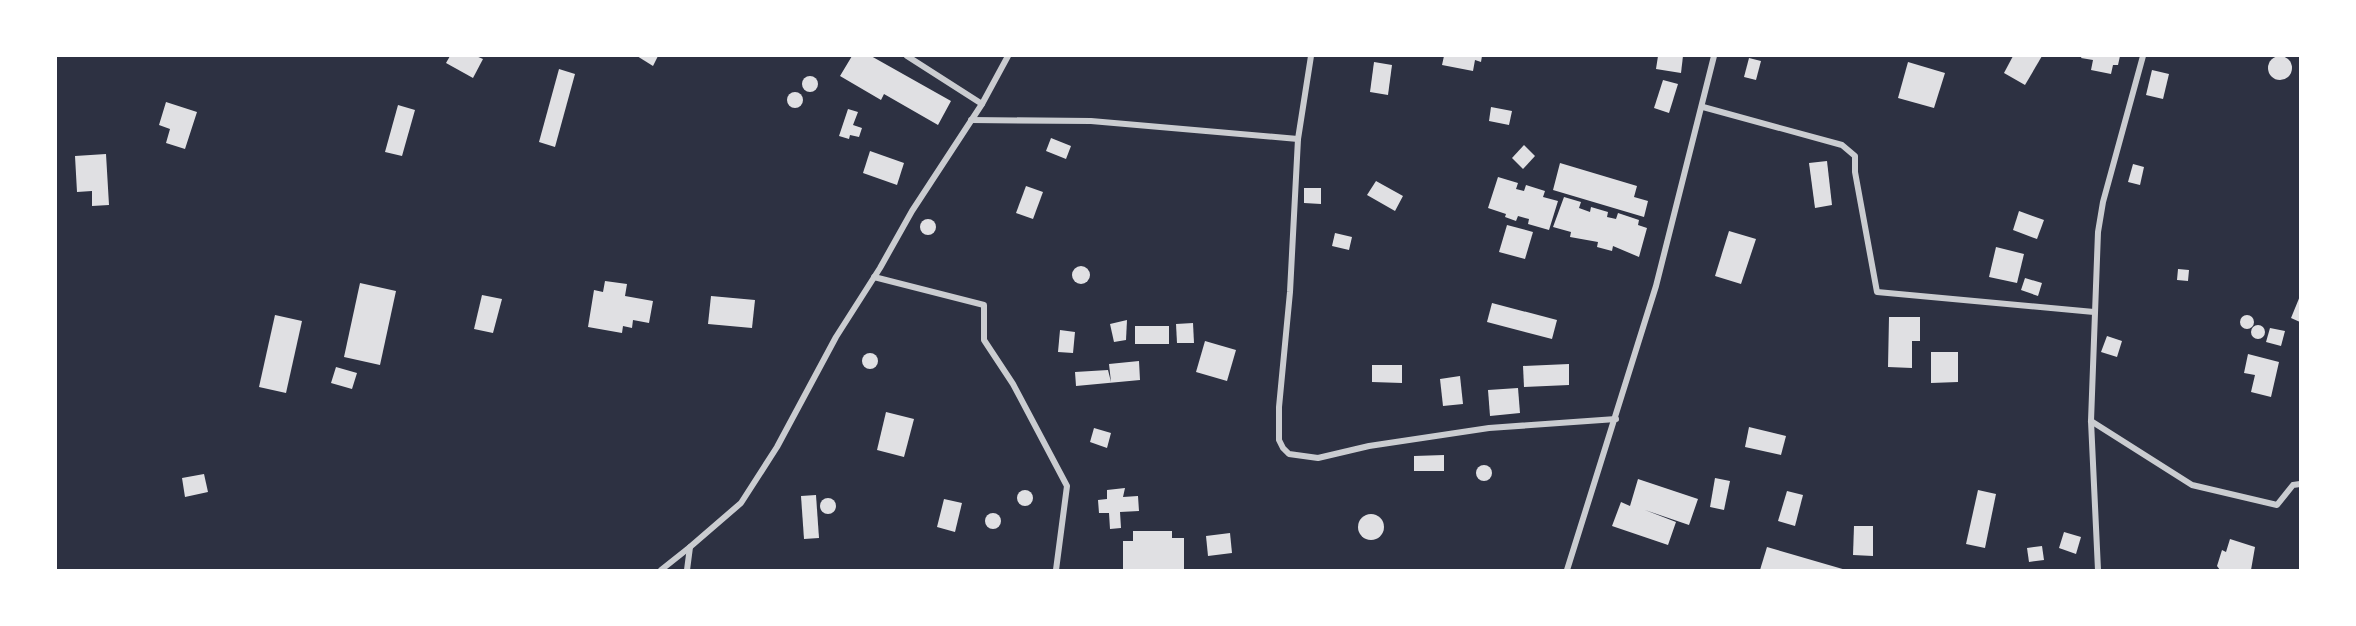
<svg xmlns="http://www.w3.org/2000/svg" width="2356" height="626" viewBox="0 0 2356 626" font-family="'PT Sans',sans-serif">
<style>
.building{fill:#e0e0e3}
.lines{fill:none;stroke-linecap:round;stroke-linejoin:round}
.minor{stroke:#caccd0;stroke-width:6}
</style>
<rect width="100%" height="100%" fill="#2d3142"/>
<g class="building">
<circle cx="2280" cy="68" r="12"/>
<polygon points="450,56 476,56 483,59 473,78 446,63"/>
<polygon points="637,56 658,56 653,66"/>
<polygon points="852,56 871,56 951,101 938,125 884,94 881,100 840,76"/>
<polygon points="1444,56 1482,56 1481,62 1475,60 1473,71 1442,65"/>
<polygon points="1658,56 1683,56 1681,73 1656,69"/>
<polygon points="2013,56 2042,56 2025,85 2004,73"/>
<polygon points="2082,56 2120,56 2118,65 2113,65 2111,74 2091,70 2093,60 2081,58"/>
<polygon points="1749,58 1761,61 1756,80 1744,77"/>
<polygon points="1374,62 1392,65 1388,95 1370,92"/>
<polygon points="1908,62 1945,73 1934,108 1898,98"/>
<polygon points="559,69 575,74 555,147 539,142"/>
<polygon points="2152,70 2169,74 2163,99 2146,95"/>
<circle cx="810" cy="84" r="8"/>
<polygon points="1663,80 1678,84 1669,113 1654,108"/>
<circle cx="795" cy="100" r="8"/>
<polygon points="166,102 197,112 185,149 166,143 170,129 159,125"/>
<polygon points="398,105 415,110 402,156 385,152"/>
<polygon points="1491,107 1512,111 1509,125 1489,121"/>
<polygon points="848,109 858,112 853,125 862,128 859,137 850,135 849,139 839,136"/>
<polygon points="1051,138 1071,146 1066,159 1046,151"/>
<polygon points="1524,145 1535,156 1523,169 1512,158"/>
<polygon points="870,151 904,163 897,185 863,173"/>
<polygon points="106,154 109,205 92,206 92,191 77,192 75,156"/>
<polygon points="1827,161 1832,205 1815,208 1809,163"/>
<polygon points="1560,163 1637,186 1634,197 1648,201 1644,217 1553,190"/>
<polygon points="2133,164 2144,167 2140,185 2128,182"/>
<polygon points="1498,177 1518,183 1516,189 1524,191 1526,185 1545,191 1543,197 1558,201 1549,230 1528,224 1529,219 1518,216 1516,221 1505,217 1506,214 1488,208"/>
<polygon points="1376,181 1403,196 1395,211 1367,195"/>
<polygon points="1026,186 1043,192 1033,219 1016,213"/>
<polygon points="1304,188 1321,188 1321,204 1304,203"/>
<polygon points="1564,197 1581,202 1579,208 1590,212 1591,207 1608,212 1607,217 1616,219 1618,213 1639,220 1638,225 1647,228 1639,257 1613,246 1612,251 1597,247 1598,242 1570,237 1571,232 1553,227"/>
<polygon points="2019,211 2044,220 2037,239 2013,230"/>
<circle cx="928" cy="227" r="8"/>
<polygon points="1507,225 1533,232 1525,259 1499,252"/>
<polygon points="1729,231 1756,239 1741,284 1715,276"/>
<polygon points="1335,233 1352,237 1349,250 1332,246"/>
<polygon points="1996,247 2024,254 2017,283 1989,277"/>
<circle cx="1081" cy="275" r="9"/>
<polygon points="2178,269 2189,270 2188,281 2177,280"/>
<polygon points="2025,278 2042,283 2038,296 2021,290"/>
<polygon points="605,281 627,284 625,296 653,301 649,323 633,320 632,328 623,326 622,333 588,327 594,290 603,292"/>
<polygon points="360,283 396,291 380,365 344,357"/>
<polygon points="482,295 502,299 493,333 474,329"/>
<polygon points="711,296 755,300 752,328 708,324"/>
<polygon points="2300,296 2300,322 2291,318"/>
<polygon points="1492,303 1557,320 1552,339 1487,322"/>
<circle cx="2247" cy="322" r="7"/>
<polygon points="275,315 302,321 286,393 259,387"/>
<polygon points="1889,317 1920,317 1920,341 1912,341 1912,368 1888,367"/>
<polygon points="1127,320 1126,340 1114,342 1110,324"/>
<polygon points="1193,323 1194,343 1177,343 1176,324"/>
<circle cx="2258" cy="332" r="7"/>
<rect x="1135" y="326" width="34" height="18"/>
<polygon points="2270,328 2285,331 2281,346 2266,342"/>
<polygon points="1060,330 1075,332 1073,353 1058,352"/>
<polygon points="2107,336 2122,341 2117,357 2101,352"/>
<polygon points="1205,341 1236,350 1227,381 1196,372"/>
<polygon points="1931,352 1958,352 1958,382 1931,383"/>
<circle cx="870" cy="361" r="8"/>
<polygon points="2248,354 2279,362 2271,397 2251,392 2255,375 2244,373"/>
<polygon points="1139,361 1140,380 1076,386 1075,372 1108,370 1111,382 1109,364"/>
<polygon points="1569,364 1569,385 1524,387 1523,366"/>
<polygon points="1372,365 1402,365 1402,383 1372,382"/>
<polygon points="336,367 357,373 352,389 331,383"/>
<polygon points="1460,376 1463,404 1443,406 1440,379"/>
<polygon points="1518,388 1520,413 1490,416 1488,390"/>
<polygon points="886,412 914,419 904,457 877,450"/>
<polygon points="1749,427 1786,436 1781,455 1745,447"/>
<polygon points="1094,428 1111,433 1107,448 1090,442"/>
<polygon points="1444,455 1444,471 1414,471 1414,456"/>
<circle cx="1484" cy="473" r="8"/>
<polygon points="204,474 208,492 185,497 182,478"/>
<polygon points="1715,478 1730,481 1724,510 1710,507"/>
<polygon points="1638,479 1698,499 1689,525 1645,510 1676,522 1668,545 1612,526 1621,502 1630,506"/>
<polygon points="1125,488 1123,497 1138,496 1139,511 1120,512 1121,528 1110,529 1109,513 1099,513 1098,500 1107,499 1107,490"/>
<circle cx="1025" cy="498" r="8"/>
<polygon points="1978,490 1996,494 1985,548 1966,544"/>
<polygon points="1787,491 1803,495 1795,526 1778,521"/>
<polygon points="816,495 819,538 804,539 801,496"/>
<circle cx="828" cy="506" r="8"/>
<polygon points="944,499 962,503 955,532 937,527"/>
<circle cx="993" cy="521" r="8"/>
<circle cx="1371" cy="527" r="13"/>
<polygon points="1854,526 1873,526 1873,556 1853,555"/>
<polygon points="1133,531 1172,531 1172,538 1184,538 1184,570 1123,570 1123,541 1133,541"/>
<polygon points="2064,532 2081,537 2076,554 2059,548"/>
<polygon points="1230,533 1232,553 1208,556 1206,536"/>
<polygon points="2230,539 2255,547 2251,570 2220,570 2217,566 2222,550 2226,552"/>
<polygon points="2042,546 2044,560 2029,562 2027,548"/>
<polygon points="1767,547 1846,570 1760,570"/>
</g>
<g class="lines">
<g class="minor">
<polyline points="907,56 982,104"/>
<polyline points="1311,56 1298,139 1290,292 1279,407 1279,440 1283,448 1289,454 1318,458 1369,446 1489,428 1616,419"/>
<polyline points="1703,107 1842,145 1855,156 1855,172 1877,292 2094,312"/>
<polyline points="971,120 1091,121 1298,139"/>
<polyline points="874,277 984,305 984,340 1013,384 1067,486 1056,570"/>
<polyline points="2091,421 2192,485 2277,505 2293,485 2300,484"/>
<polyline points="661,570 690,547"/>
<polyline points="687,570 690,547 741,503 777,447 836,337 880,268 912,211 982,104 1008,56"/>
<polyline points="1567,570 1656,286 1714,56"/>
<polyline points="2098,570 2091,421 2098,232 2103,202 2143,56"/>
</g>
</g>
<rect width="2356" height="626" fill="none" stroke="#ffffff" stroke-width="114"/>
</svg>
